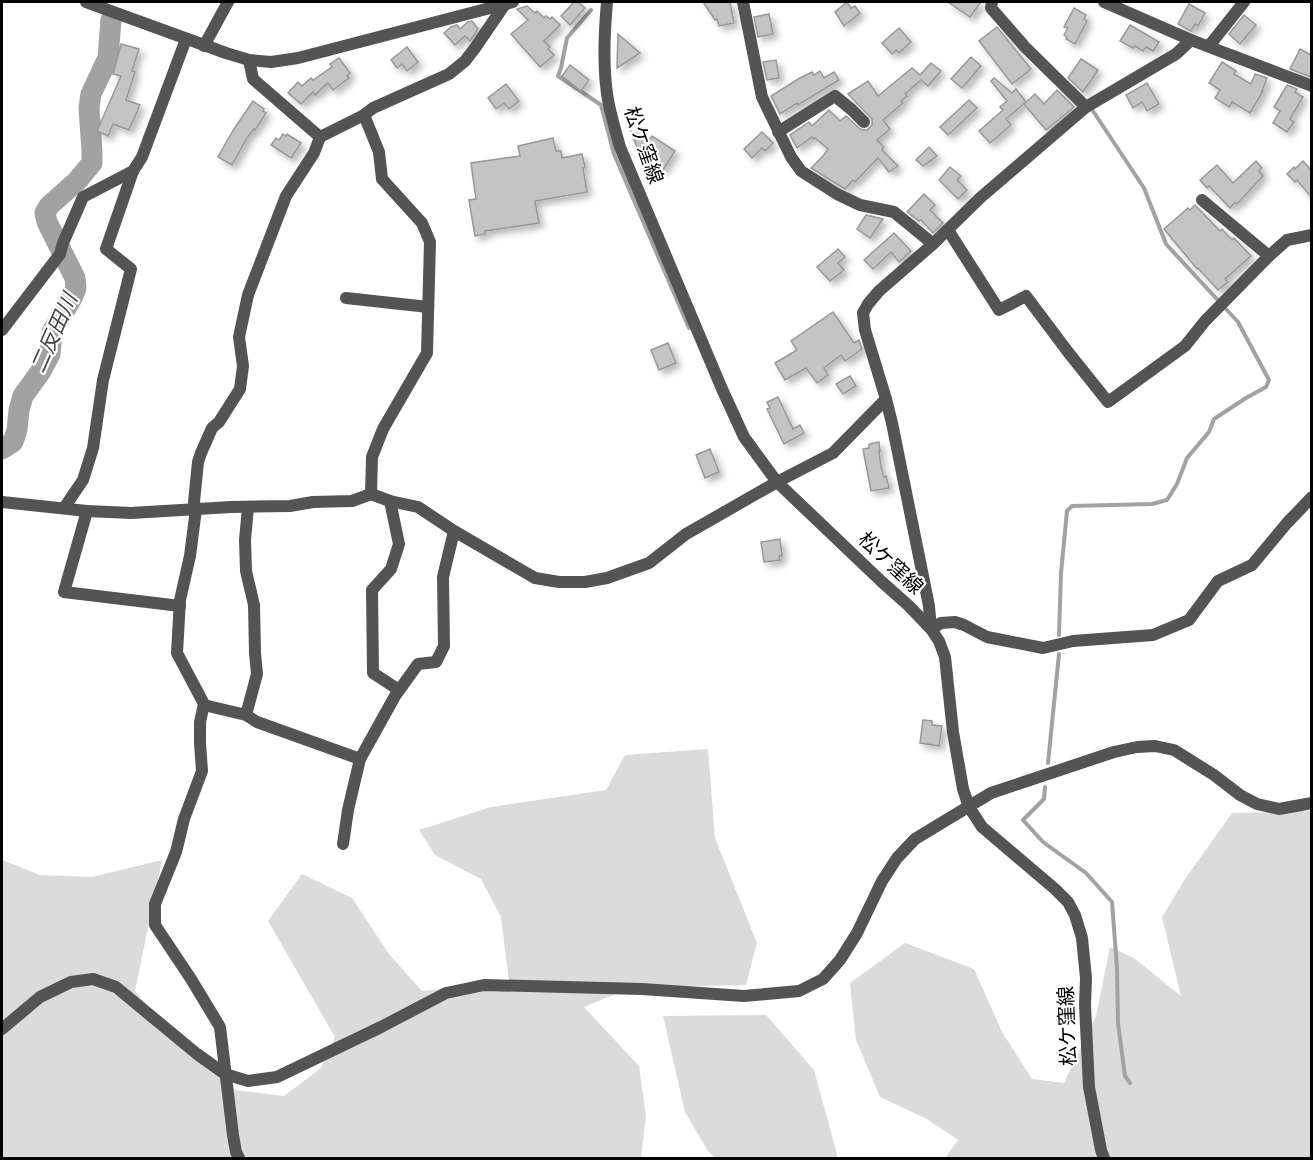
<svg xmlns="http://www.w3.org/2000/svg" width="1313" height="1160" viewBox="0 0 1313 1160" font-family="Roboto,'Noto Sans JP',sans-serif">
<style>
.green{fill:#dbdbdb}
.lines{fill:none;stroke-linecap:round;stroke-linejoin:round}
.stream{stroke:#a2a2a2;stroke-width:4}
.river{stroke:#a2a2a2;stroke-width:21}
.building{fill:#c4c4c4;stroke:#989898;stroke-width:1.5;filter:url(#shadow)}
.minor{stroke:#545454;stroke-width:12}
.tertiary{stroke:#545454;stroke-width:12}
.labels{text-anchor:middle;stroke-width:4.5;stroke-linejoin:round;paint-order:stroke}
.street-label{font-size:20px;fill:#000;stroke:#fff}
.water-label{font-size:21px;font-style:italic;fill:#434343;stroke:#fff}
</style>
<defs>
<filter id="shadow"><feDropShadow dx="4.5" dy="4.5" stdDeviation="3" flood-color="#0004"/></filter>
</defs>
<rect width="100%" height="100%" fill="#fff"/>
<g class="green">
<polygon points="708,749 715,838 757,943 746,985 630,988 584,1007 639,1066 646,1117 641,1158 2,1158 2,860 40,875 92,877 162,860 135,991 185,1052 235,1090 284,1096 321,1068 335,1037 268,921 302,874 352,898 389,954 422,991 509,982 501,917 481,879 435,855 419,830 491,807 606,790 625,755"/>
<polygon points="1311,811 1311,1158 945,1158 958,1140 927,1119 880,1097 856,1040 850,983 905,943 974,969 1002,1032 1032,1079 1064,1083 1096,1016 1110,947 1134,958 1181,996 1162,917 1185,879 1232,813"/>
<polygon points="766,1015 814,1070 838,1158 715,1158 708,1151 685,1112 663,1016"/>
</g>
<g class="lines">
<g class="stream">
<polyline points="591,10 567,38 561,68 558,76 601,105 614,154 689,328"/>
<polyline points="1059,635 1061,573 1067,511 1072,506 1152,504 1167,500 1177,484 1187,458 1209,432 1214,419 1246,398 1266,387 1269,380 1238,322 1166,244 1144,188 1093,111"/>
<polyline points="1048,763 1059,654"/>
<polyline points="1045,787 1044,799 1023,820 1043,842 1086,873 1112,902 1117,968 1118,1023 1125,1076 1130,1083"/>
</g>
<polyline class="river" points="2,449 13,442 17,430 19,410 23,396 41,371 50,354 52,332 72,298 76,288 75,278 47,222 45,213 49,206 77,181 92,163 92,151 89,108 91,94 108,58 111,20"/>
</g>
<g class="building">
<polygon points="574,2 578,2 585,8 570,25 561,16"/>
<polygon points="703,2 730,2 734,23 719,26 717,19 715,20"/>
<polygon points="847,2 851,8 855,6 860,13 844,26 835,12"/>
<polygon points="948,2 981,2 970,17"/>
<polygon points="1189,4 1205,13 1198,26 1195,24 1191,31 1178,24"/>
<polygon points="527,6 535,13 537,11 544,18 546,16 550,19 552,17 560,25 544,41 550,47 548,49 554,55 540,67 511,34 528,20 517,9"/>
<polygon points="1074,8 1086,15 1084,19 1087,21 1075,44 1066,39 1067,37 1064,35 1068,28 1064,27"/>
<polygon points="769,14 773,34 758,37 754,17"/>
<polygon points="1244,15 1256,25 1240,44 1229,34"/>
<polygon points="472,21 478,29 470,41 465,36 455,45 444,33 451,27 457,25 460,29 468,22"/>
<polygon points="1130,25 1159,42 1153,51 1146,47 1143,51 1135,46 1133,48 1120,41"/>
<polygon points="997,27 1031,69 1012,84 979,41"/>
<polygon points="899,28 911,42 899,53 896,50 892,54 882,43"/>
<polygon points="618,34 640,53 617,68"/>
<polygon points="121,44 139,49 132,71 135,72 126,100 140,105 129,130 113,124 108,136 97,131 121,76 113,74"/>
<polygon points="407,47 418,62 407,71 402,64 397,68 391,60"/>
<polygon points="1300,49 1311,55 1311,77 1290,69"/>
<polygon points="971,57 981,66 962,88 951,79"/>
<polygon points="339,58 350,73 347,76 349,78 333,90 328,83 315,95 313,92 301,104 288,93 298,82 302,86 311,78 313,80 332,67 330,64"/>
<polygon points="1081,59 1098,70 1083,92 1068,78"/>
<polygon points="776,60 779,78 767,80 763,62"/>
<polygon points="1222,62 1236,71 1234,74 1251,84 1255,74 1267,78 1262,91 1263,91 1250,113 1232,102 1229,107 1215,98 1220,90 1209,83"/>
<polygon points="931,63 941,71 928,86 921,80 905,94 907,96 901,101 903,103 883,120 890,129 877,140 884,147 882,150 898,166 889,172 878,158 855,182 853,180 845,189 811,168 823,156 828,149 815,138 814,139 812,137 797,148 790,135 809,122 812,126 829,110 840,121 846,116 859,128 862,130 867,130 872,125 872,119 848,94 868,81 878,96 912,68 920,75"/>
<polygon points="570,65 589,80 581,91 562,76"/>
<polygon points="820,71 824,78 834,72 839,80 798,105 797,103 780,114 771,96 800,78 812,72 814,75"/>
<polygon points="994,78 1012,93 1016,89 1026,102 1006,119 1011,125 990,143 979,131 1003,110 1000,107 1007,101 991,81"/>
<polygon points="1147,83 1159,104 1147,111 1142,102 1133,108 1126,95"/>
<polygon points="506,84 519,101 509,109 504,103 496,109 488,98"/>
<polygon points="1287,85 1297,89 1295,92 1303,97 1290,119 1294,122 1287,132 1273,123 1280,111 1274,107"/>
<polygon points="1057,90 1074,107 1046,130 1024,104 1035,94 1044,104"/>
<polygon points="969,100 977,108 948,135 940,127"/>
<polygon points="253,101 264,109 263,111 266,113 255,130 254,129 247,138 232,165 218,157 234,129"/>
<polygon points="631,131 650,139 652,136 675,151 663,170 640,155"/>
<polygon points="762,132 773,143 765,151 762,148 752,158 744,149"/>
<polygon points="283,134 286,136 287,134 301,143 291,158 271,145 276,138 279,140"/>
<polygon points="553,138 556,151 561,151 562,158 582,154 585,167 583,168 587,192 535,201 539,223 485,231 485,234 475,236 469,200 476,199 471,163 520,156 518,146"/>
<polygon points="929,147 937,156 923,166 916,160"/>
<polygon points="1256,161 1262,168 1259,171 1263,176 1237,204 1235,202 1230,208 1209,186 1207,188 1200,180 1217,165 1233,183"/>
<polygon points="1303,161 1311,170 1311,197 1297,180 1295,182 1287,174 1294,167 1295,169"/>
<polygon points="950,167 961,176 957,180 967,190 958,199 939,180"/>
<polygon points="924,194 935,205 930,210 943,223 933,233 921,220 919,221 907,212"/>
<polygon points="1195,205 1220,231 1222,229 1232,240 1234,238 1251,256 1225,279 1228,282 1218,290 1198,268 1197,269 1164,229 1188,208 1190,210"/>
<polygon points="866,215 883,219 870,238 857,229"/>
<polygon points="894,233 911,251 899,262 891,252 873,269 864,260"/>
<polygon points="838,249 845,257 838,263 844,270 830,281 817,267"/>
<polygon points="833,312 854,343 859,340 862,349 845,361 841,355 824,368 828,375 817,383 806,368 785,380 775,363 797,350 791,341"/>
<polygon points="668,343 676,363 659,370 651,350"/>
<polygon points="850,376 856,386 843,394 836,384"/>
<polygon points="778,397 793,429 800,425 804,433 784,444 767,409 770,408 767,402"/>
<polygon points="879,442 880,451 879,451 881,467 884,477 886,476 889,488 871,491 863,449 869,448 869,444"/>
<polygon points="710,449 719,472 705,478 696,455"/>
<polygon points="780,539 782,556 779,556 780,560 764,562 761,542"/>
<polygon points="923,720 932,721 932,725 942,726 939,746 920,743"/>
</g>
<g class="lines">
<g class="minor">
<polyline points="86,2 226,53 249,60 271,62 298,58 513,2"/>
<polyline points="743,2 762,97 791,157 801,171 837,194 860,205 894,212 933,244"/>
<polyline points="992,2 991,8 1025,47 1086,107"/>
<polyline points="1104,2 1191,40 1312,86"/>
<polyline points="1191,40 1176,54 1086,107 980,198 933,244 879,291 868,304 863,313 865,330 886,399 892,423 929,606 931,629 941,623 955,622 964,625 987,637 1043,648 1073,641 1153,635 1189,620 1218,581 1252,565 1287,523 1312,497"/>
<polyline points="204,46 228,2"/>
<polyline points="1209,46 1244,2"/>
<polyline points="249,60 253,79 320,137"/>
<polyline points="364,115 379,152 382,179 422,223 430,242 427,353 383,429 372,457 371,494"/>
<polyline points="778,132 835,96 852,110 864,122"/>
<polyline points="1202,200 1269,256"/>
<polyline points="948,230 999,310 1026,296 1068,352 1108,402 1185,346 1205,321 1269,256 1287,240 1312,235"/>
<polyline points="346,298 428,307"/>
<polyline points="2,330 60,254 63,243 83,197 133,171 142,157 186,39"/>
<polyline points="390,501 399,544 391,569 372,590 373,673 399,690"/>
<polyline points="2,502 87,511 131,513 231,507 290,506 313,502 352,501 371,494 390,501 418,507 454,531 535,578 559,582 585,582 607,578 649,563 686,534 777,482 833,453 886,399"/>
<polyline points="64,508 83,480 93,448 103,380 131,269 106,249 133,171"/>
<polyline points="87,511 64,592 180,606"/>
<polyline points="204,705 246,715 257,722 360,759"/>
<polyline points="246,715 257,674 255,653 254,605 246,571 245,540 248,507"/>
<polyline points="343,844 348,810 360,759 395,696 418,664 436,662 444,646 443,577 454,531"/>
<polyline points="239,1158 236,1152 233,1135 220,1027 191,979 155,925 155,904 176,852 184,819 202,771 200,743 200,722 204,704 177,653 180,600 190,556 196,509 194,502 198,462 201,453 212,428 219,422 240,389 243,366 239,337 248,295 286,196 314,153 320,137 364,115 373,108 449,74 465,61 475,48 505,4"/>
</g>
<g class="tertiary">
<path d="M 607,2 C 604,35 602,72 609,105 C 612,119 616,133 620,147 L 722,389 L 744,437 L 777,482 L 882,582 L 909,606 L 931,629 L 939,641 L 945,657 L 953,732 L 963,789 L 969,807 L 982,827 L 1055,889 L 1068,902 L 1075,915 L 1082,938 L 1086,978 L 1085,1005 L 1089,1087 L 1101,1150 L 1104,1158"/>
<polyline points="2,1029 40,997 71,982 93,979 116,987 197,1054 225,1074 248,1081 277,1077 381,1027 446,993 484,985 642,989 744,996 799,991 823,979 840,960 857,933 882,881 897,858 915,839 991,793 1114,752 1137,747 1155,746 1174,750 1214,775 1240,795 1257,804 1279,809 1312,803"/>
</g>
</g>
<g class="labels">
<g class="street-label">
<text transform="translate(644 145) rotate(71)" y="7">松ケ窪線</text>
<text transform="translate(891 563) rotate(43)" y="7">松ケ窪線</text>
<text transform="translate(1067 1026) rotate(-92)" y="7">松ケ窪線</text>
</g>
<g class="water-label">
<text transform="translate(54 333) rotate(-66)" y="7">二反田川</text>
</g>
</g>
<rect width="1313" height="1160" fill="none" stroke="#000000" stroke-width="6"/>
</svg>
